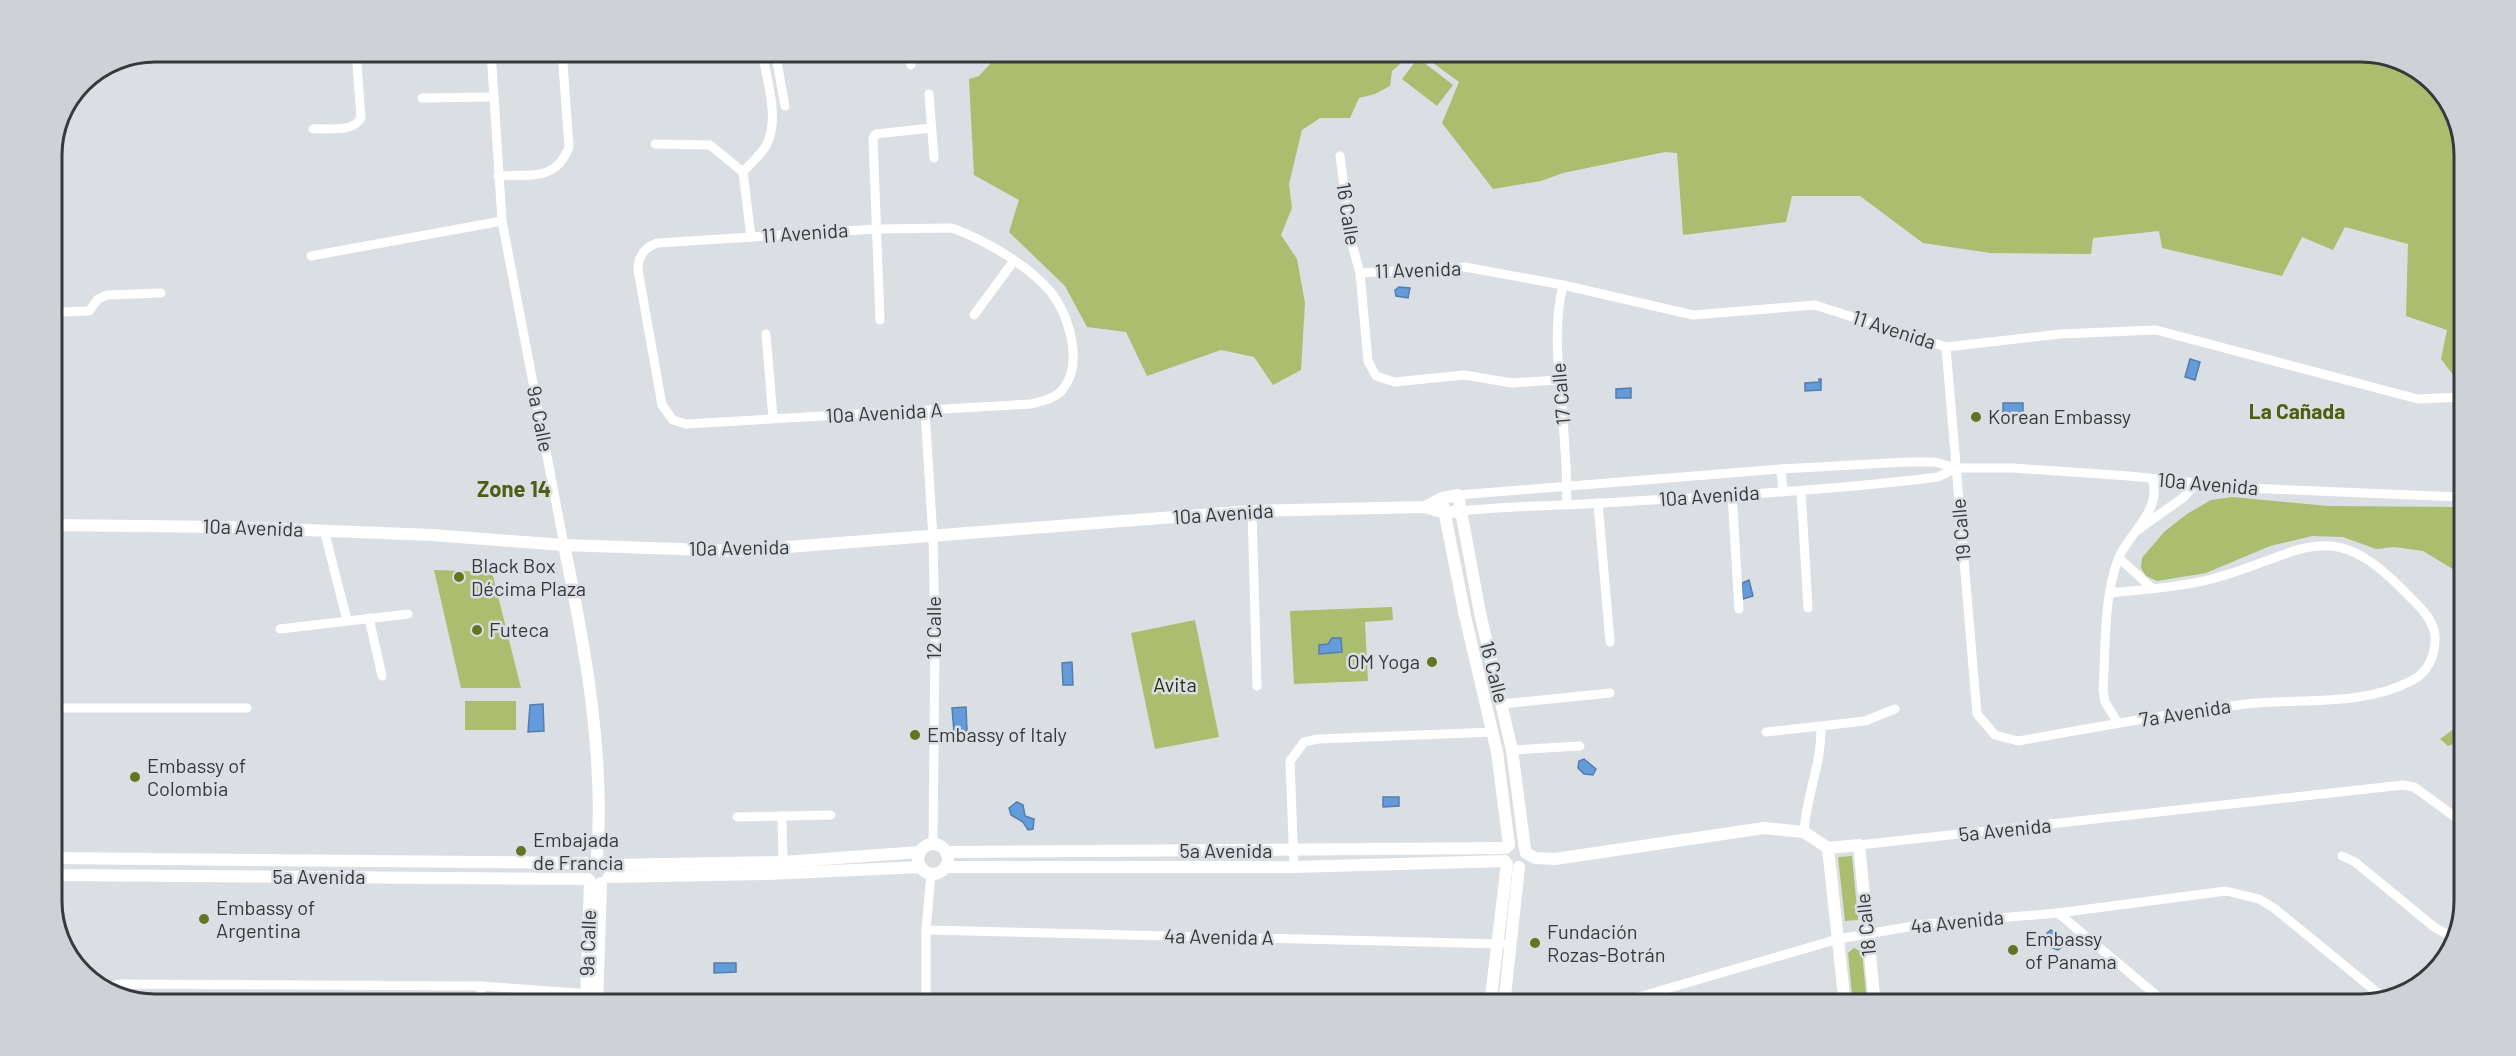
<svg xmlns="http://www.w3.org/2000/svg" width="2516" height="1056" viewBox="0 0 2516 1056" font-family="Barlow,sans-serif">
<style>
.green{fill:#a9be6e}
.water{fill:#649bdb;stroke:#567dab;stroke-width:1.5}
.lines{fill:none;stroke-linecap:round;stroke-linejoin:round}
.street{stroke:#fff;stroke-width:9}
.secondary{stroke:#fff;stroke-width:12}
.poi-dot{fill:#637523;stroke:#dadfe4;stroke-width:2}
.labels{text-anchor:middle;stroke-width:5;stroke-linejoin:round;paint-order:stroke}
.street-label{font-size:20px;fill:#36383a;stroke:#dadfe4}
.poi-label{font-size:20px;fill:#36383a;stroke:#dadfe4;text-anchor:start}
.park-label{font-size:20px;fill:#272f0b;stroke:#dadfe4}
.neighbourhood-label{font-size:21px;font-weight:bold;fill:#4f5e12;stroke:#dadfe4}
.quarter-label{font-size:22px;font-weight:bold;fill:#4f5e12;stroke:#dadfe4}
.rim{fill:none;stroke:#36383a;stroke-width:3}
</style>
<rect width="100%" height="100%" fill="#dadfe4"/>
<g class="green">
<polygon points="1002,51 1115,51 1131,63 1136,51 1415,51 1392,71 1390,86 1375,94 1359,98 1350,118 1320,118 1302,130 1289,184 1292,208 1281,235 1297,259 1305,303 1301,370 1273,385 1254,357 1221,350 1147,376 1126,332 1087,327 1065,286 1009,232 1019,200 974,175 969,79 979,76"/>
<polygon points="1417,51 2361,51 2401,59 2444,92 2465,148 2463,376 2454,376 2441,359 2447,330 2406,316 2408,244 2345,227 2333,250 2302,237 2282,276 2162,248 2159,231 2093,238 2091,254 1990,253 1923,243 1860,196 1792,196 1786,222 1683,235 1677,153 1665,152 1563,173 1541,181 1493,189 1442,123 1459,82"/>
<polygon points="1418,58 1453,85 1437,106 1402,79"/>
<polygon points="2232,497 2328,506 2461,507 2461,574 2423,551 2394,547 2376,549 2343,537 2312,536 2270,546 2206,573 2157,581 2146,576 2141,568 2142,558 2164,532 2187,514 2211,500"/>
<polygon points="434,570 492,572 521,688 461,688"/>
<polygon points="1392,607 1393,620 1365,622 1368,681 1294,684 1290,611"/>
<polygon points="1195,620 1219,737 1155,749 1131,633"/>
<rect x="465" y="701" width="51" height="29"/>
<polygon points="2459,725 2459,742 2448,746 2440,739"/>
<polygon points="1852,856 1858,920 1845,921 1838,857"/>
<polygon points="1854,948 1862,952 1867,1005 1853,1005 1848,953"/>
</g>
<g class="water">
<polygon points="1399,287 1410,288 1408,298 1396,296 1395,290"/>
<polygon points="2190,359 2200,362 2195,380 2185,377"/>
<polygon points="1819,379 1821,379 1821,390 1805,391 1805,383 1819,382"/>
<polygon points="1631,388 1631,398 1616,398 1616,389"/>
<rect x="2003" y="403" width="20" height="11"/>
<polygon points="1749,580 1753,596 1743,599 1742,583"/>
<polygon points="1332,638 1341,638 1342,652 1319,654 1319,645 1328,644"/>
<polygon points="1072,662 1073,685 1063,685 1062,663"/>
<polygon points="543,704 544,731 528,732 530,705"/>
<polygon points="966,707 967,731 954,732 952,708"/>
<polygon points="1584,759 1596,769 1593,775 1584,774 1578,768 1579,761"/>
<polygon points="1383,797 1399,797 1399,806 1383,807"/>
<polygon points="1017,802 1023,805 1025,816 1034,819 1033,829 1028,830 1023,822 1011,815 1009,808"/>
<polygon points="2051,930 2062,938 2062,947 2058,950 2049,947 2047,933"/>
<polygon points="714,963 736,963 736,972 714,973"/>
</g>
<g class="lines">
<g class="street">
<polyline points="491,51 502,221 564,545"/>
<polyline points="775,51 785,106"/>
<polyline points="908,51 911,65"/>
<polyline points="929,94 934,158"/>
<polyline points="422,98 494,97"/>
<path d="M 313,129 C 327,128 353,133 361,118 L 356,51"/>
<polyline points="655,144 710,145 743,172 751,237"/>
<polyline points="1340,156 1352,244 1360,273 1368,361 1376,376 1395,382 1464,375 1512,383 1558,380"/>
<path d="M 743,172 C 750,164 762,154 767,144 C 780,117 766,78 762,51"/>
<path d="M 498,176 C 529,174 556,182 569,147 L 562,51"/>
<path d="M 952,228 C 985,240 1026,264 1049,290 C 1069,313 1084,363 1063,389 C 1055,399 1042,401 1031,404 L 686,424 L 673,420 L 662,405 L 638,270 C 638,256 644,248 657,243 L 876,229 Z"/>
<polyline points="311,256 502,221"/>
<polyline points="1360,273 1465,267 1563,285 1693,315 1815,305 1946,347 2060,334 2156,330 2418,399 2462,397"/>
<path d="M 1563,285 C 1551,334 1561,384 1564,434 C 1566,457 1567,480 1567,504"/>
<polyline points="974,315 1013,262"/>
<polyline points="51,316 61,312 89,311 98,299 107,295 161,293"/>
<polyline points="880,320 873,138 876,134 931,128"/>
<polyline points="766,334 773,418"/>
<path d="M 1946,347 L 1977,714 L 1995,735 L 2018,741 C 2093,728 2169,713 2246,704 C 2300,698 2361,707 2411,681 C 2428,673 2436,655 2435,636 C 2433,616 2415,603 2402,589 C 2330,516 2304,552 2222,576 C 2187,587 2147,589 2110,593"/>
<polyline points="925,411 933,537 935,638 933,845"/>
<polyline points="1781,469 1783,492"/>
<polyline points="1801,491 1808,608"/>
<polyline points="1732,494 1739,609"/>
<polyline points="1458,495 1781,469 1906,462 1935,462 1956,468 2013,468 2129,476 2244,488 2461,497"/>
<polyline points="1598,503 1610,642"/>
<polyline points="1252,511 1257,686"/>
<path d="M 1460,511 C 1508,506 1554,506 1601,503 C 1714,496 1826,491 1938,477 L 1956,468"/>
<polyline points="2139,529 2184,497 2195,484"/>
<polyline points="324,530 347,620"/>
<polyline points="2119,558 2152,588"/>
<polyline points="369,618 382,676"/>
<polyline points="280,629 408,614"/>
<polyline points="1502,704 1610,693"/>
<polyline points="51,708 247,708"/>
<path d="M 2118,723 L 2105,702 L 2103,690 C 2106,647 2103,597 2119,557 C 2130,532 2163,509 2152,479"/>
<polyline points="1766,732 1865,721 1895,709"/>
<polyline points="1512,750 1580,746"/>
<polyline points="782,816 783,862"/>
<polyline points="737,817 831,815"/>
<path d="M 1804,832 C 1806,796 1822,763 1821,727"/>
<polyline points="1859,845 2403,785 2414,787 2458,819"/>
<polyline points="2342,856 2355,862 2434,927 2457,940"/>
<polyline points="1294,867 1290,761 1304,742 1318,739 1493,732"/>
<polyline points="2058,913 2168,1005"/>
<polyline points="926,930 1503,944"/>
<polyline points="107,990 112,986 120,984 481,986 591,994"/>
<polyline points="481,1005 481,986"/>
<polyline points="926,1005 926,930 931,874"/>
<polyline points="1611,1005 1838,939 1925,924 2058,913 2226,891 2259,899 2274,908 2384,998"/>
</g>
<g class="secondary">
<polyline points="1443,505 1465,616 1497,752 1509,845"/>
<polyline points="1425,507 1442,498 1458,495 1480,613 1512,750 1525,849"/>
<polyline points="51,525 226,527 432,535 564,545 736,551 1252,511 1425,507 1445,513 1460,511"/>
<path d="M 564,545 C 585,647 605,754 597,858"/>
<circle cx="933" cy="859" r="15"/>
<polyline points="1828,848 1845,1005"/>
<polyline points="946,852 1506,848"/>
<polyline points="1526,853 1535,858 1555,859 1764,828 1804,832 1828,848 1859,845 1875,1005"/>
<polyline points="51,858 587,863"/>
<polyline points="609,865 783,862 920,852"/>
<polyline points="946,867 1294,867 1505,861"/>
<polyline points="51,875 588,879"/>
<polyline points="609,877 767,874 921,867"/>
<polyline points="586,1005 590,881"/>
<polyline points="597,1005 601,883"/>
<polyline points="1490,1005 1507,864"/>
<polyline points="1504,1005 1519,867"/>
</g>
</g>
<g class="poi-dot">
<circle cx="1976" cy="417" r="6"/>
<circle cx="459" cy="577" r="6"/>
<circle cx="477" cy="630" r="6"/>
<circle cx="1432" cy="662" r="6"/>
<circle cx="915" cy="735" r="6"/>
<circle cx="135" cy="777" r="6"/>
<circle cx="521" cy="851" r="6"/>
<circle cx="204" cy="919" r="6"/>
<circle cx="1535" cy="943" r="6"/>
<circle cx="2013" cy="950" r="6"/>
</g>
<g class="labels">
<g class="street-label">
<text transform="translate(1348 214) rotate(81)" y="7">16 Calle</text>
<text transform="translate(805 233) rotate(-4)" y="7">11 Avenida</text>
<text transform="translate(1418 270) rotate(-2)" y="7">11 Avenida</text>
<text transform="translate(1894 330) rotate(18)" y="7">11 Avenida</text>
<text transform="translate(1561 394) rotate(-95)" y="7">17 Calle</text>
<text transform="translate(884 413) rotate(-3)" y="7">10a Avenida A</text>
<text transform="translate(540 419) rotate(79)" y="7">9a Calle</text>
<text transform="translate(2208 484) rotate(5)" y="7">10a Avenida</text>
<text transform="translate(1709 496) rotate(-4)" y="7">10a Avenida</text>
<text transform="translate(1223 514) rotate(-4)" y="7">10a Avenida</text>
<text transform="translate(253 528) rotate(2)" y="7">10a Avenida</text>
<text transform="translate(1961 530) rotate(-95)" y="7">19 Calle</text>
<text transform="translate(739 548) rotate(-1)" y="7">10a Avenida</text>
<text transform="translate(934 628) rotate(-90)" y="7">12 Calle</text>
<text transform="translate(1494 672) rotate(76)" y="7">16 Calle</text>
<text transform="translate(2185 713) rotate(-9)" y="7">7a Avenida</text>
<text transform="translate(2005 830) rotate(-6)" y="7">5a Avenida</text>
<text x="1226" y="858">5a Avenida</text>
<text x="319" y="884">5a Avenida</text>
<text transform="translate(1957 922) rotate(-6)" y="7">4a Avenida</text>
<text transform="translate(1866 925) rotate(-96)" y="7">18 Calle</text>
<text transform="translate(1219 937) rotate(1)" y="7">4a Avenida A</text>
<text transform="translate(588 943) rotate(-88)" y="7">9a Calle</text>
</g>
<g class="poi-label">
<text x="1988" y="424">Korean Embassy</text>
<text x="471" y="573">Black Box<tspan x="471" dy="23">Décima Plaza</tspan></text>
<text x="489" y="637">Futeca</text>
<text x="1420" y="669" text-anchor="end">OM Yoga</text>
<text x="927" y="742">Embassy of Italy</text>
<text x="147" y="773">Embassy of<tspan x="147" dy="23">Colombia</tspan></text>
<text x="533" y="847">Embajada<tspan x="533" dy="23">de Francia</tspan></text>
<text x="216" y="915">Embassy of<tspan x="216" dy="23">Argentina</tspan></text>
<text x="1547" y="939">Fundación<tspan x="1547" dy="23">Rozas-Botrán</tspan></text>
<text x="2025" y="946">Embassy<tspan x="2025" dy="23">of Panama</tspan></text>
</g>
<g class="park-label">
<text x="1175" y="692">Avita</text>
</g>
<g class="neighbourhood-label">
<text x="2297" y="419">La Cañada</text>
</g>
<g class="quarter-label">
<text x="514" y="497">Zone 14</text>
</g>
</g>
<path d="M0 0H2516V1056H0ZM155 62H2361A93 93 0 0 1 2454 155V901A93 93 0 0 1 2361 994H155A93 93 0 0 1 62 901V155A93 93 0 0 1 155 62Z" fill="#cdd2d6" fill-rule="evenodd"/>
<path class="rim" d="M155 62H2361A93 93 0 0 1 2454 155V901A93 93 0 0 1 2361 994H155A93 93 0 0 1 62 901V155A93 93 0 0 1 155 62Z"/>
</svg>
